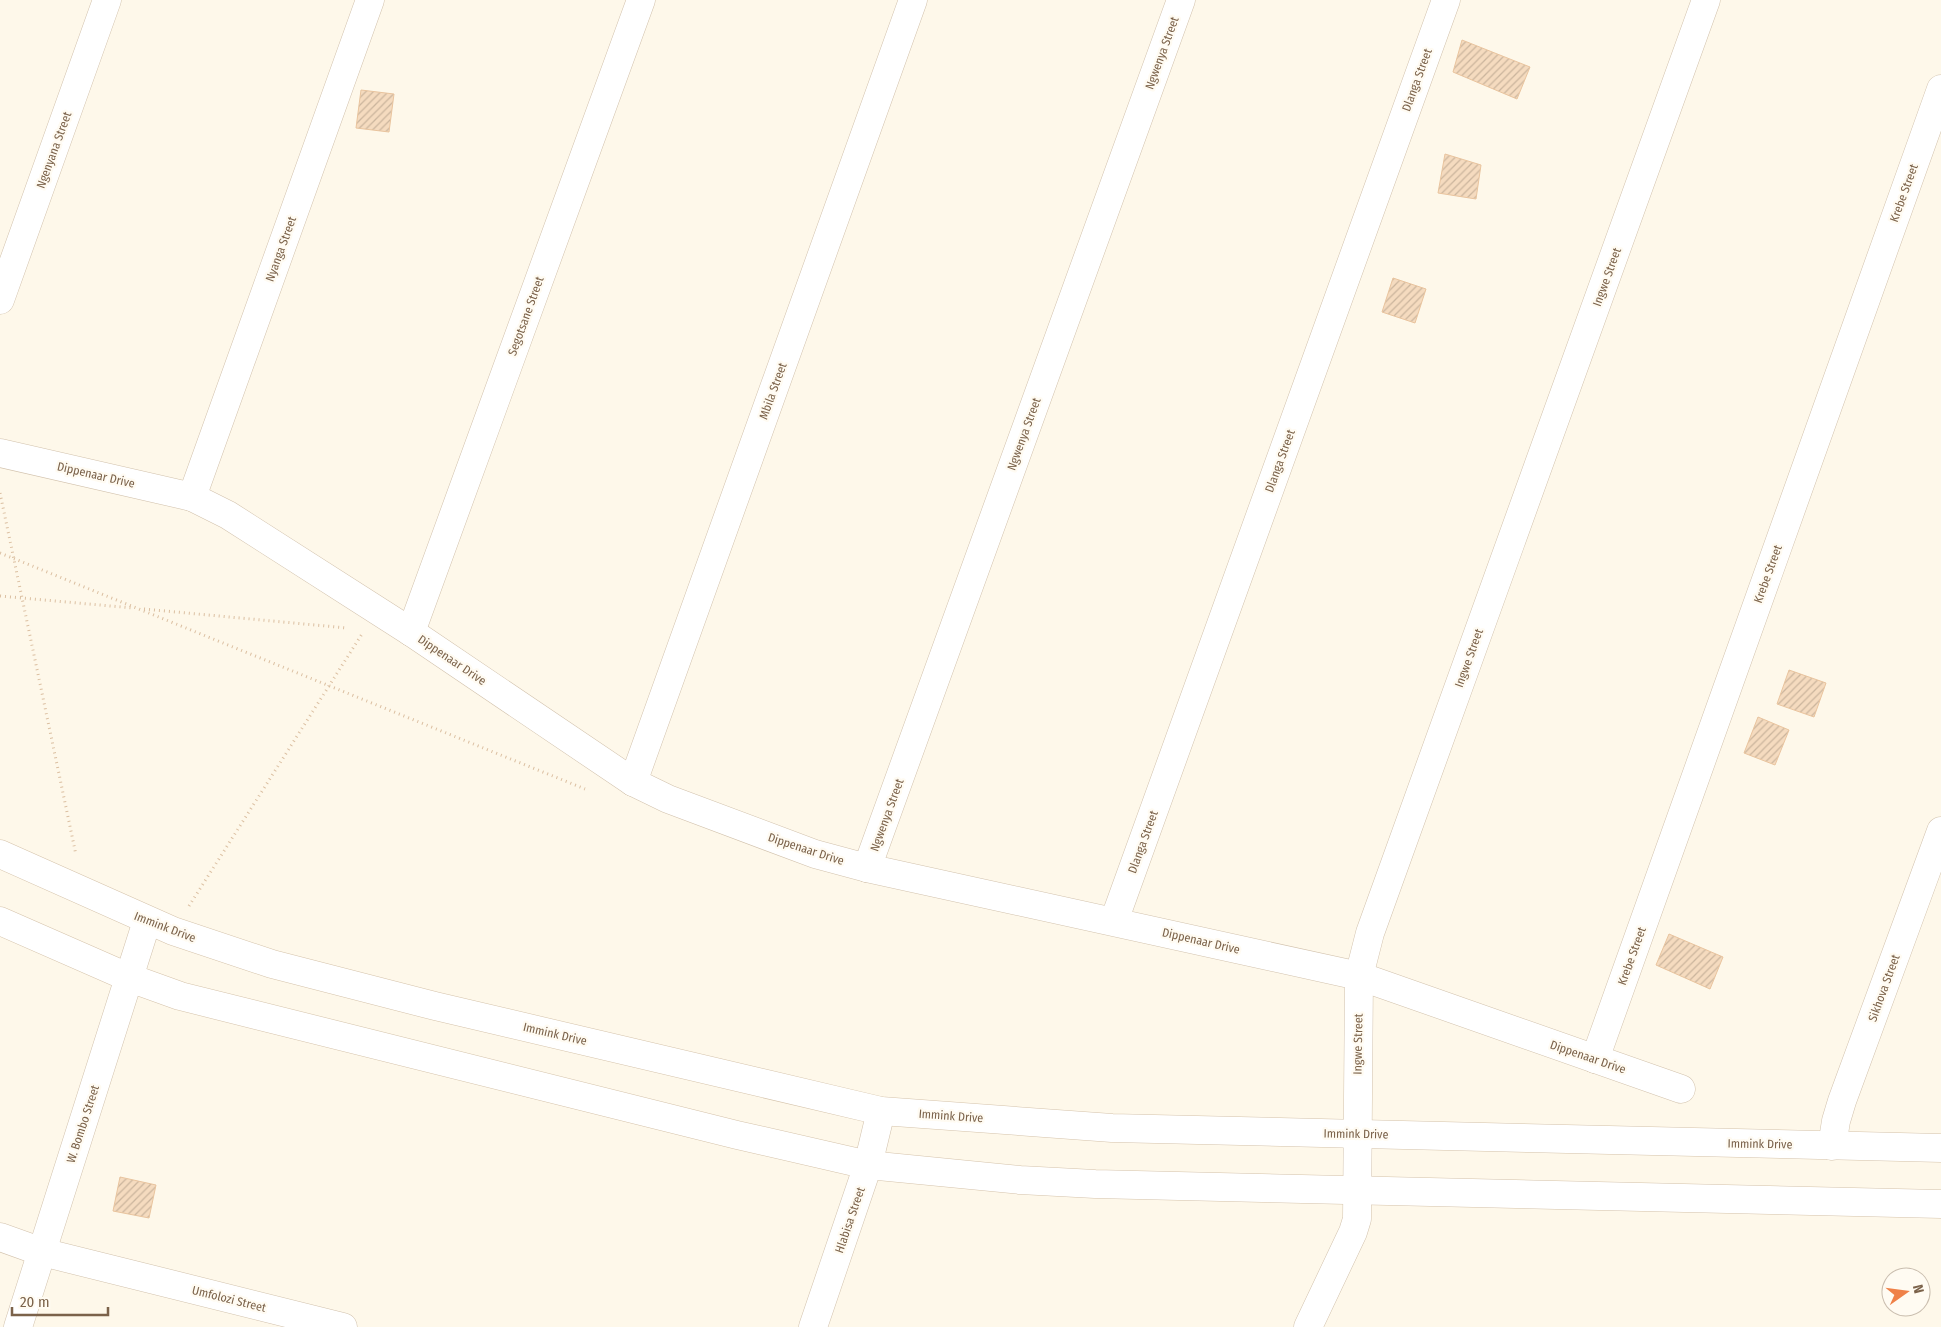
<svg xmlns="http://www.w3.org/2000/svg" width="1941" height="1327" viewBox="0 0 1941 1327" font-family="'Fira Sans Condensed',sans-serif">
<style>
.building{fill:url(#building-hatch);stroke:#e9c49e}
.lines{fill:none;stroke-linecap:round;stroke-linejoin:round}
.street-casing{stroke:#d2c2ad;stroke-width:29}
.secondary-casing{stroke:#d5c3ab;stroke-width:29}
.path{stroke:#dbbfa1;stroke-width:3;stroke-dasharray:1 4;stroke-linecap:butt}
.street{stroke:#fff;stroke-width:28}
.secondary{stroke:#fff;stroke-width:28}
.labels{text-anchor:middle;stroke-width:4.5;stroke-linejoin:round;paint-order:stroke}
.street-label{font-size:12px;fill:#7b624a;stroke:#fffbf2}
</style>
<defs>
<pattern id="building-hatch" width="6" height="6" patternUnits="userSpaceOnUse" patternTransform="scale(1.25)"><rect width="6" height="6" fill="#f5dbbf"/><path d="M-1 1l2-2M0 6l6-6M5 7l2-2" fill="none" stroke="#cbb59d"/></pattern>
</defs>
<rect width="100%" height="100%" fill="#fef8ea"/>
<g class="building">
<polygon points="1462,40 1530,67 1517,99 1453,72"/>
<polygon points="361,90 394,94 389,132 356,128"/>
<polygon points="1445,154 1481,165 1476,199 1438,193"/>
<polygon points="1393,278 1426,289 1415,323 1382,312"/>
<polygon points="1789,670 1826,683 1814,717 1777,704"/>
<polygon points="1758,717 1789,730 1775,765 1744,753"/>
<polygon points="1669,934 1723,957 1710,989 1656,965"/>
<polygon points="120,1177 156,1185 149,1218 113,1211"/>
</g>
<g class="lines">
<defs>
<g id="street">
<polyline points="0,300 107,0"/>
<polyline points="0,453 192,497 228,515 411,632 633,782 668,799 815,854 867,868 1359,976 1681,1089"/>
<polyline points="192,497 370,0"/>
<polyline points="411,632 641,0"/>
<polyline points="633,782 913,0"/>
<polyline points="867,868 1181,0"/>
<polyline points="1114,921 1446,0"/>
<polyline points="1595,1059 1941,89"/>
<polyline points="1832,1146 1836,1121 1842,1101 1941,831"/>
<polyline points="0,1237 42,1252 343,1327"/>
<polyline points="18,1327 147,921"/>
<polyline points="813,1327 868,1165 881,1111"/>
<polyline points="1308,1327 1353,1232 1357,1219 1359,976 1370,933 1706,0"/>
</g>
<g id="secondary">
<polyline points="0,854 173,931 272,964 435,1006 881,1111 1112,1128 1941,1148"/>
<polyline points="0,921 130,978 180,996 737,1135 868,1165 1020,1180 1095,1184 1941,1204"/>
</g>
</defs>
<use href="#street" class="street-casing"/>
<use href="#secondary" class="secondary-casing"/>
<g class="path">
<polyline points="0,493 76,855"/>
<polyline points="0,553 585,789"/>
<polyline points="0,596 133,608"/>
<polyline points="144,609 347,628"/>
<polyline points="189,906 362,634"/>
</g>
<use href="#street" class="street"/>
<use href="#secondary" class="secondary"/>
</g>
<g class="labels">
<g class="street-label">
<text transform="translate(1162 53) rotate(-70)" y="4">Ngwenya Street</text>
<text transform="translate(1417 80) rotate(-70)" y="4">Dlanga Street</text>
<text transform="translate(54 150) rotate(-70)" y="4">Ngenyana Street</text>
<text transform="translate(1904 193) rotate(-70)" y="4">Krebe Street</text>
<text transform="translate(281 249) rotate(-70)" y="4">Nyanga Street</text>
<text transform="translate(1607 277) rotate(-70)" y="4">Ingwe Street</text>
<text transform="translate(526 316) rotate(-70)" y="4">Segotsane Street</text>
<text transform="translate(773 391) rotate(-70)" y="4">Mbila Street</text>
<text transform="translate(1024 434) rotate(-70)" y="4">Ngwenya Street</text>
<text transform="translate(1280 461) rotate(-70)" y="4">Dlanga Street</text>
<text transform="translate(96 475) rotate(13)" y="4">Dippenaar Drive</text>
<text transform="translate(1768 574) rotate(-70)" y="4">Krebe Street</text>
<text transform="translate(1469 658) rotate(-70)" y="4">Ingwe Street</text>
<text transform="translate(452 660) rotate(34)" y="4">Dippenaar Drive</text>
<text transform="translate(887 815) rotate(-70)" y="4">Ngwenya Street</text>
<text transform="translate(1143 842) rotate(-70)" y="4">Dlanga Street</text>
<text transform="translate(806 849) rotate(18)" y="4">Dippenaar Drive</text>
<text transform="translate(165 927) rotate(21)" y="4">Immink Drive</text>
<text transform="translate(1201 941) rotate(13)" y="4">Dippenaar Drive</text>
<text transform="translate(1632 956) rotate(-70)" y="4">Krebe Street</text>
<text transform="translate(1884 988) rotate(-70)" y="4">Sikhova Street</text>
<text transform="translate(555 1034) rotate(13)" y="4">Immink Drive</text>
<text transform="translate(1358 1044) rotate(-89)" y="4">Ingwe Street</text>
<text transform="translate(1588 1057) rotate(19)" y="4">Dippenaar Drive</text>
<text transform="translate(951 1116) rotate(4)" y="4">Immink Drive</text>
<text transform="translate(83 1124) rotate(-72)" y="4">W. Bombo Street</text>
<text transform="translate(1356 1134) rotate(1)" y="4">Immink Drive</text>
<text transform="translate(1760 1144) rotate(1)" y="4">Immink Drive</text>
<text transform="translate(850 1220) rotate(-71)" y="4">Hlabisa Street</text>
<text transform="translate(229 1299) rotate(14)" y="4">Umfolozi Street</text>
</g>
</g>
<g transform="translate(1906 1292) rotate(76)"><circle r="24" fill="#fffbf2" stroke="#cabeaf"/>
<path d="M0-4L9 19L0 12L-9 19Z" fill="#ef8148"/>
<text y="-8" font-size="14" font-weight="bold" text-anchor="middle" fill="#7b624a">N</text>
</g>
<path d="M12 1307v8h96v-8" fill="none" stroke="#7b624a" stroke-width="2.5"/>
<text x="20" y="1307" font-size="15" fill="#7b624a" stroke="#fffbf2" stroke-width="4" paint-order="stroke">20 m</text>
</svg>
